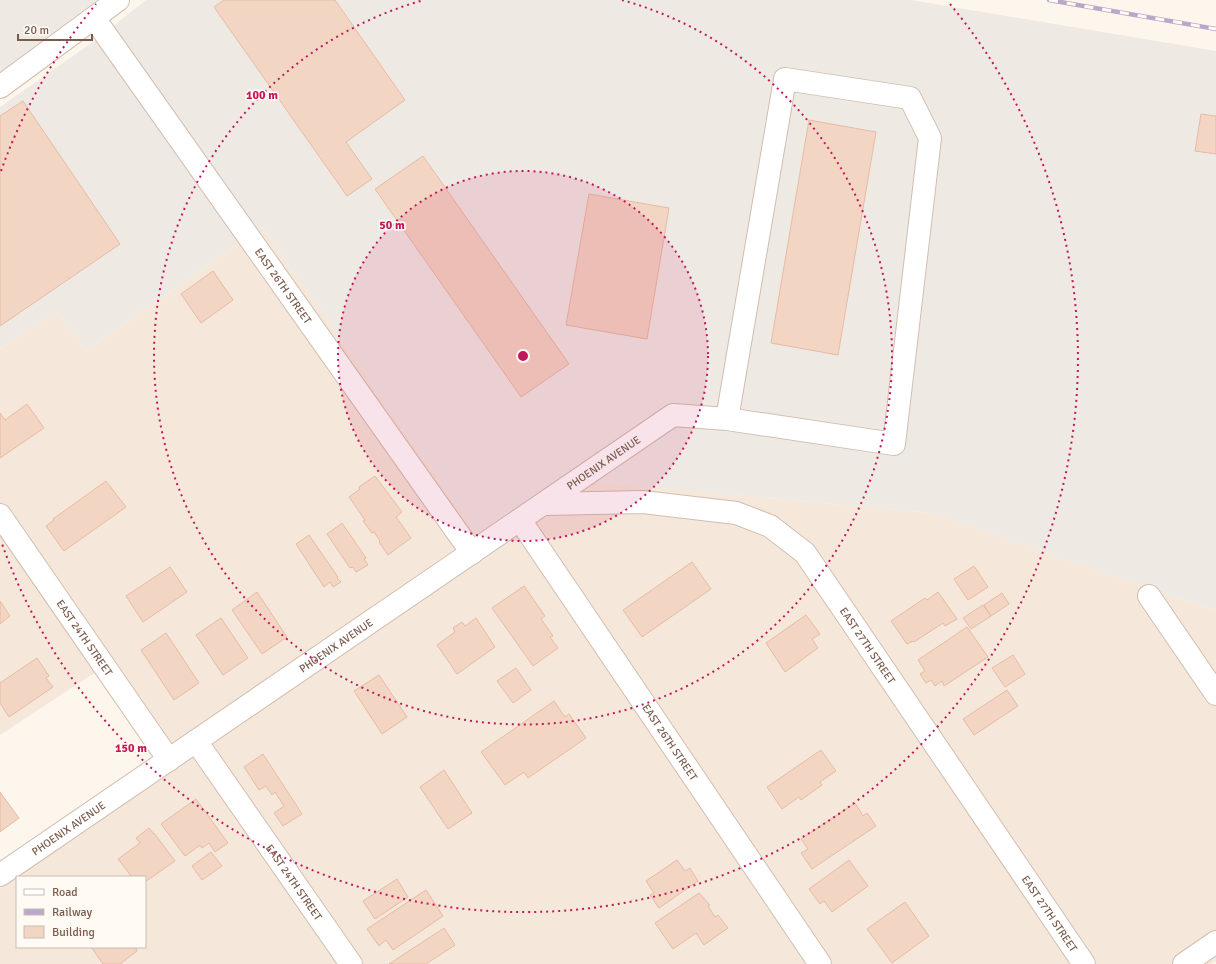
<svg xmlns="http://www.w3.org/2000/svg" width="1216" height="964" viewBox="0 0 1216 964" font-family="Signika,sans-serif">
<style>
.residential{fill:#f5e8da;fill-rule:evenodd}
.industrial{fill:#efe9e4}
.building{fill:#f3d5c3;stroke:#e6bba3}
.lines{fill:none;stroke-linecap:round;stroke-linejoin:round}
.minor-casing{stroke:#d1beb0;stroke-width:24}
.minor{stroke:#fff;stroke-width:22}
.rail-casing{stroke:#b9a8c9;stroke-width:4.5}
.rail{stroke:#fffaf3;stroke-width:3;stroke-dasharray:9;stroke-linecap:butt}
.ring{fill:none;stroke:#c2185b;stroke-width:2;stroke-dasharray:2 4}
.labels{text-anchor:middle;stroke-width:3.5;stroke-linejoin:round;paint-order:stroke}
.street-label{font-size:11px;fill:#7a5c4d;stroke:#fffaf3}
.centre{fill:#c2185b;stroke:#fffaf3;stroke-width:2}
.ring-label{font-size:12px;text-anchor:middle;font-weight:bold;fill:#c2185b;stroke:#fffaf3;stroke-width:3.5;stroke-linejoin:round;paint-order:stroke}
</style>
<rect width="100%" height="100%" fill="#fdf6ec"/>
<path class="residential" d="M 262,227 L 477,535 L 562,479 L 931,513 L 1216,611 L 1216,961 L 1211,964 L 0,964 L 0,863 L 154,758 L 96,672 L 0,735 L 0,349 L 56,311 L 86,351 ZM 17,877 L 145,877 L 145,947 L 17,947 Z"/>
<g class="industrial">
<polygon points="0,0 97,0 0,73"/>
<polygon points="146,0 911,0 1216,51 1216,611 930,513 562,479 477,535 262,227 86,351 56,311 0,349 0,107 93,42"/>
</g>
<g class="building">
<polygon points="224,0 335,0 405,100 346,142 372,179 347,196 214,7"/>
<polygon points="23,101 120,244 0,326 0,116"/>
<polygon points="1201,114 1216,116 1216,154 1195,151"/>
<polygon points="809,120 876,132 838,355 771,343"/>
<polygon points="423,156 569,364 521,397 375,189"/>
<polygon points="589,194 669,208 647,339 566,325"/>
<polygon points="213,271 233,300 201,323 181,294"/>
<polygon points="27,404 44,428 0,458 0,413 5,420"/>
<polygon points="375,476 402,512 396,517 411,538 388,555 379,542 380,541 374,532 372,533 363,521 365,520 349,497 360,489 359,487"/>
<polygon points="106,481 126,507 64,551 46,526 54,520 53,519"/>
<polygon points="342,523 366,558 364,559 368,565 356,572 353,567 350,568 327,534"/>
<polygon points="309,535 338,577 337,578 341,582 333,587 330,582 324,587 296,544"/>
<polygon points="692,562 711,589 642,637 623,610"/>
<polygon points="974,566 988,587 968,600 954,579"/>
<polygon points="170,567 187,592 143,622 126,596"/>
<polygon points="524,586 545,616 541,619 553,636 550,637 558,648 533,666 492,608"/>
<polygon points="257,592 287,637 262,654 232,610"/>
<polygon points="938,592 957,619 945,626 943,623 914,642 913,641 907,644 891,621 925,598 927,600"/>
<polygon points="1002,593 1009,604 991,616 984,605"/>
<polygon points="0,601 10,616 0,624"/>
<polygon points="983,605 991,616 971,629 963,618"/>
<polygon points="806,615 820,634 812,639 818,648 785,672 766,643"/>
<polygon points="221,618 248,658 223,675 196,635"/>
<polygon points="476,618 495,647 457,674 437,645 455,632 453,628 462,622 465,626"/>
<polygon points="967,627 988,657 944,686 942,681 935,686 931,680 926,683 920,674 925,671 918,660"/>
<polygon points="166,633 199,683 174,700 141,650"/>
<polygon points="1013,655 1025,674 1005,687 992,668"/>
<polygon points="37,658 49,676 46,678 53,687 9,717 0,703 0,683"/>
<polygon points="516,668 531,690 513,703 497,681"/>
<polygon points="379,675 407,717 382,734 354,691"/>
<polygon points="1007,690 1018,706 974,735 963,719"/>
<polygon points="554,701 565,717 569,714 586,738 528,778 524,772 505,785 481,752"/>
<polygon points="821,750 836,771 820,782 822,785 801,800 799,797 782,809 767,787"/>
<polygon points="263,754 302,814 283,826 274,813 284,806 275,792 272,795 266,786 259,790 244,767"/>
<polygon points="444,770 472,813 448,829 420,787"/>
<polygon points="0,792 19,818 0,832"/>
<polygon points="196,799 228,843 215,852 209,843 202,848 200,845 185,856 161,824"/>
<polygon points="855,803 863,816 867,813 876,826 812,869 801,853 808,849 801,839"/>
<polygon points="149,828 154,834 154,833 175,861 145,882 145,877 132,877 118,859 140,843 136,838"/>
<polygon points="211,852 222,866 202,880 192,866"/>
<polygon points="677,860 685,871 690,868 698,881 659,908 650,895 654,893 646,881"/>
<polygon points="849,860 868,886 832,912 824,901 820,904 809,889"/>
<polygon points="397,879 408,897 375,919 363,901"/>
<polygon points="426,890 443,916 393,950 386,940 379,946 367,929"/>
<polygon points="699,893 710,905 708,906 715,917 718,915 728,928 704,945 696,933 673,949 655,923"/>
<polygon points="905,902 929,936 892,963 867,929"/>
<polygon points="444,928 455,945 426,964 389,964"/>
<polygon points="91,947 139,947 136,949 137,951 120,964 103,964"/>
</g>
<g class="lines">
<defs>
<g id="minor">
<path id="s1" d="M 94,18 L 472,553"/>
<polyline points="0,87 118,0"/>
<path id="s2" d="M 545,504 L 643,502 L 736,513 L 770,526 L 805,553 L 1084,964"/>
<path id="s3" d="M 0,515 L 169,760"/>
<path id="s4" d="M 520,520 L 820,964"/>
<polyline points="1149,596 1216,694"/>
<path id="s5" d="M 196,741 L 351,964"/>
<path id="s6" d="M 0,875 L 673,415 L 727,419 L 894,444 L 930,138 L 910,98 L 785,79 L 727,419"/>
<polyline points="1184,964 1216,942"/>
</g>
</defs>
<use href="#minor" class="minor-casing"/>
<use href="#minor" class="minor"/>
<defs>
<polyline id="rail" points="1049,0 1216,29"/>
</defs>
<use href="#rail" class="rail-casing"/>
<use href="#rail" class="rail"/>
</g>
<circle cx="523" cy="356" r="185" fill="#c2185b" fill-opacity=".12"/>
<g class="ring">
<circle cx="523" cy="356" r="185"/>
<path d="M622 0A369 369 0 1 1 424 0"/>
<path d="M1 171A554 554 0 0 1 96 4M950 4A554 554 0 1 1 1 541"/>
</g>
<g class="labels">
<g class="street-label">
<text dy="4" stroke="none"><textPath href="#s1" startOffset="328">EAST 26TH STREET</textPath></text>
<text dy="4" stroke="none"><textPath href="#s6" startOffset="731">PHOENIX AVENUE</textPath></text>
<text dy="4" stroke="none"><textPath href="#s3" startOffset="149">EAST 24TH STREET</textPath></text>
<text dy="4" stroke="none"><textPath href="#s6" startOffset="407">PHOENIX AVENUE</textPath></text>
<text dy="4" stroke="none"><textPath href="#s2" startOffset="384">EAST 27TH STREET</textPath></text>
<text dy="4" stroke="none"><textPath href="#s4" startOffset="268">EAST 26TH STREET</textPath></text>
<text dy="4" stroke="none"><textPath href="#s6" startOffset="83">PHOENIX AVENUE</textPath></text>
<text dy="4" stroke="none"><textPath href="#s5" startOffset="172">EAST 24TH STREET</textPath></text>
<text dy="4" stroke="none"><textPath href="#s2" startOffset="708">EAST 27TH STREET</textPath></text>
</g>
</g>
<circle cx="523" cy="356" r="6" class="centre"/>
<g class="ring-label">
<text x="262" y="99">100 m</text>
<text x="392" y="229">50 m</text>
<text x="131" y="752">150 m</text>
</g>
<rect x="16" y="876" width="130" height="72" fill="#fffaf3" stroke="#cabbb1"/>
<rect x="24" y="889" width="20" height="6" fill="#ffffff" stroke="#cabbb1"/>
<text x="52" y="896" font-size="12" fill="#7a5c4d">Road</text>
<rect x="24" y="909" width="20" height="6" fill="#b9a8c9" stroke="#cabbb1"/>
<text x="52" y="916" font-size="12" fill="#7a5c4d">Railway</text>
<rect x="24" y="926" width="20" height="12" fill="#f3d5c3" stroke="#cabbb1"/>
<text x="52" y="936" font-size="12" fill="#7a5c4d">Building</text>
<path d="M18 34v6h74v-6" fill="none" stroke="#7a5c4d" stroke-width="2"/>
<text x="24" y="34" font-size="12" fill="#7a5c4d" stroke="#fffaf3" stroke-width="3" paint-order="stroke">20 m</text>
</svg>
